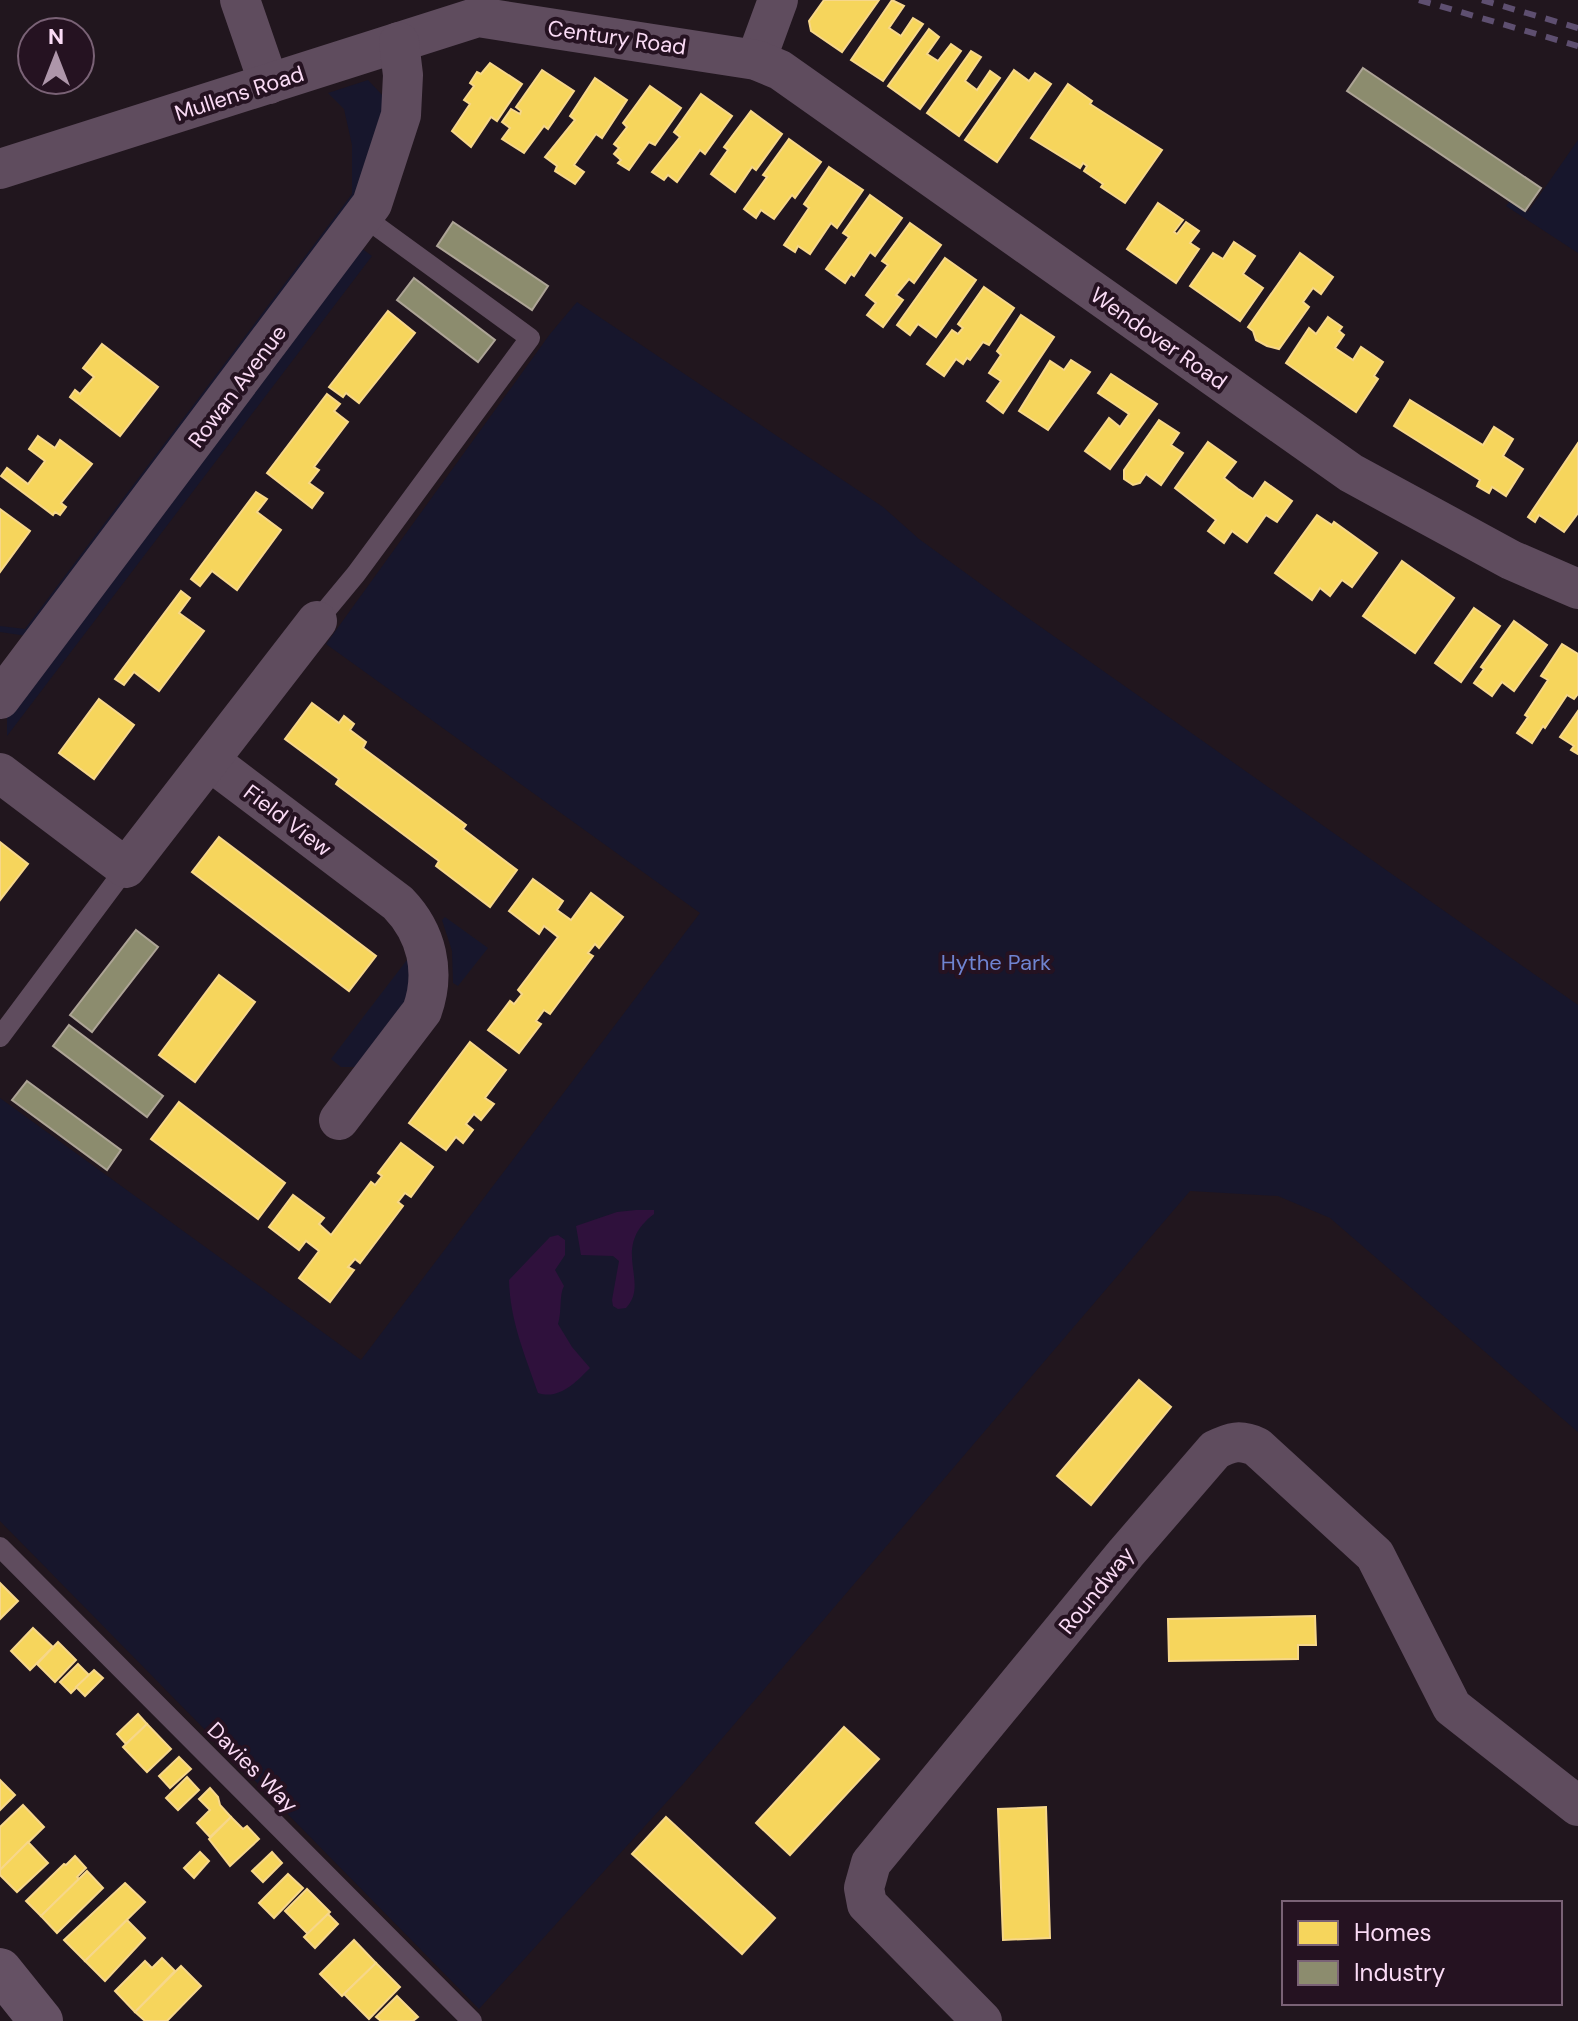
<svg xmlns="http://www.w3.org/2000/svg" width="1578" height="2021" viewBox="0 0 1578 2021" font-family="'DM Sans',sans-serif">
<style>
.green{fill:#17162c}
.water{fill:#2f113c}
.homes{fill:#f6d55c;stroke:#f7d78a;stroke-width:2}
.industry{fill:#8c8c6e;stroke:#ada496;stroke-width:2}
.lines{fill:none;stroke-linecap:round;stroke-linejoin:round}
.lane{stroke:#5f4c5e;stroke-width:20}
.street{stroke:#5f4c5e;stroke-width:40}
.secondary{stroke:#655164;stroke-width:44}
.rail{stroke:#5e4f70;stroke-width:6;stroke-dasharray:12 10;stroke-linecap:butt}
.labels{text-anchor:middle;stroke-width:8;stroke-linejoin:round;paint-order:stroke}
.street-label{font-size:22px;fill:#fadbf5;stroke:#251221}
.park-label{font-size:22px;fill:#6f84d1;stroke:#251221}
</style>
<rect width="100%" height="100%" fill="#21161e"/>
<g class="green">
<polygon points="368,80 383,96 386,105 362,192 27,636 0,632 0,626 25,629 352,194 352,145 344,109 328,93"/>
<polygon points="1578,140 1578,253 1506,206 1510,201 1528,212"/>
<polygon points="357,245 372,256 7,736 7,715"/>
<polygon points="577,302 883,507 919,539 1018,611 1578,1005 1578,1432 1330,1218 1278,1196 1190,1191 684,1783 479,2009 0,1521 0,1098 361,1360 700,913 326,644 550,334"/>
<polygon points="445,917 488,948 458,986 453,983 452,951 442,920"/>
<polygon points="410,956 413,996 357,1067 341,1067 331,1059"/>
</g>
<g class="water">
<path d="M 636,1210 L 654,1210 L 654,1214 C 609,1248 651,1282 626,1308 L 618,1309 L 613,1306 L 612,1300 L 619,1261 L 613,1256 L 581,1255 L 576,1226 L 617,1212 Z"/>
<path d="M 558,1235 L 565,1240 L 565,1255 L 555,1270 L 564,1286 C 559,1294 562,1312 558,1324 L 572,1347 L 590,1368 C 576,1382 560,1400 538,1393 C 525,1355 510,1321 509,1280 L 550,1237 Z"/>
</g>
<g class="homes">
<polygon points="824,0 879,0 842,52 811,31 809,21"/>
<polygon points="892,0 904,6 889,28 901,36 913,18 923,24 883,81 851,60"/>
<polygon points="929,29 939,37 927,54 938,61 951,44 961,51 920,109 888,86"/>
<polygon points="971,51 981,57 965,81 977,90 990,71 1000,78 959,136 927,113"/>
<polygon points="490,63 522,84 497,121 491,117 471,147 452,131 470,104 464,100 474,86 470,83 477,72 481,74"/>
<polygon points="542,70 574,91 548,129 544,126 524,153 502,139 510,128 502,122 511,109 520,114 521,111 516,107"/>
<polygon points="1014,70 1029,81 1035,73 1051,84 997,162 965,140"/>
<polygon points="595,78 627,100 602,138 596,134 574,165 584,172 575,184 555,171 557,166 545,157 575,120 570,116"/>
<polygon points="1068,84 1092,101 1090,104 1162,150 1125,203 1101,187 1103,184 1084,171 1087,166 1083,163 1080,168 1031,138"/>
<polygon points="650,86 681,108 655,145 649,142 629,170 618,163 621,160 614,154 619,148 614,144 627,127 623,123"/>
<polygon points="701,94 732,116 705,154 700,150 677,182 668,175 664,180 652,172 680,137 674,132"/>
<polygon points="751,111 782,134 756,170 752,167 735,192 711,174 728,150 724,147"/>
<polygon points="789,139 821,162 795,198 792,195 774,219 761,210 756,218 744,209 767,177 763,175"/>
<polygon points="829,167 863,190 837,228 831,223 810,254 798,246 795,252 784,245 809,208 804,204"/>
<polygon points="870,195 902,218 875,256 870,252 854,276 851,274 845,283 826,269 849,237 843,233"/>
<polygon points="1158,203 1183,220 1174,232 1177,234 1186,222 1199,231 1190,243 1199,249 1176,283 1127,249"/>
<polygon points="910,223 941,245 914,283 909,279 896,295 903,300 883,327 867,315 876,303 866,295 888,265 882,261"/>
<polygon points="1234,242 1255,256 1243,274 1263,288 1240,321 1190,286 1213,253 1223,259"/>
<polygon points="1300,253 1333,277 1321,294 1313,288 1303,302 1309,307 1279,349 1267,346 1256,340 1253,331 1248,327"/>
<polygon points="945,258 976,280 936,337 918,324 910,335 897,325"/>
<polygon points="984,287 1014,308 989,345 983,342 970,360 967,358 963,364 956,359 944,376 927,364 952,330 958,334 963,328 958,324"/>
<polygon points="388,311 415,333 359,403 346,393 343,397 329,387"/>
<polygon points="1021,315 1054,337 1003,413 987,401 1001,381 989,373 1001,355 997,351"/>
<polygon points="1328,317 1342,327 1339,331 1344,335 1335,348 1353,360 1361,347 1383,362 1374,376 1378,379 1356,412 1286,363 1309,328 1316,334"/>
<polygon points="102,344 158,387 120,436 70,397 75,390 80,394 94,377 83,368"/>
<polygon points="1071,360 1090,372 1048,430 1019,411 1050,361 1064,370"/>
<polygon points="1111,374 1157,404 1110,469 1085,451 1109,418 1120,427 1129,414 1098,393"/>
<polygon points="327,394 340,404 334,411 348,422 314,467 319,470 309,483 323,493 312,508 267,473"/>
<polygon points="1410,400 1483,445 1494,427 1513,439 1503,456 1523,469 1506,496 1492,487 1489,493 1477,486 1480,480 1394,426"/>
<polygon points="1159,420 1179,433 1171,445 1183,453 1161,485 1146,474 1140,483 1133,485 1124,479 1124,470"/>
<polygon points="38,436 55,448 60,440 92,464 61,503 66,507 60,515 55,512 53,515 1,476 7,468 28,484 45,461 29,449"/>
<polygon points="1208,442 1236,462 1224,478 1238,489 1253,499 1265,482 1292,501 1277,522 1266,515 1247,542 1232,531 1224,543 1208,531 1216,520 1175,488"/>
<polygon points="1578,443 1578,513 1564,532 1539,515 1535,522 1528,517"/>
<polygon points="256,492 267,499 257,512 281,530 237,590 212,571 200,586 191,579"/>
<polygon points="0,509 30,531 0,572"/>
<polygon points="1317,515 1332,525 1334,522 1377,553 1352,587 1342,580 1330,596 1320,588 1312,600 1275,573"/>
<polygon points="1402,561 1454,598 1415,653 1363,616"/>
<polygon points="181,591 190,598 179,613 204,631 159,691 134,672 124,685 115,679"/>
<polygon points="1474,608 1500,626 1461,682 1435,663"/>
<polygon points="1514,621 1547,645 1514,691 1502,682 1492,696 1474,683 1484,669 1481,667"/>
<polygon points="1562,644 1578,654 1578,694 1574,699 1567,695 1545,728 1543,726 1532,743 1517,733 1528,717 1525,715 1548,680 1541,676"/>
<polygon points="99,699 134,725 94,779 59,753"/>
<polygon points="312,703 339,723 344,716 354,724 350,730 366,742 363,748 466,825 463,829 517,870 490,907 436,866 439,861 336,784 339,779 285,739"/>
<polygon points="1578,711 1578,754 1571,750 1574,746 1560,737"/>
<polygon points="219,837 376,956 349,991 192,872"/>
<polygon points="0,842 28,864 0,900"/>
<polygon points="533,879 563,901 557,910 571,920 591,893 623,917 599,948 595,944 588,953 593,956 550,1014 544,1010 536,1021 541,1024 519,1053 488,1030 510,1001 514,1004 522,994 518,990 558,937 544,926 539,934 509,911"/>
<polygon points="219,975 255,1002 195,1082 159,1055"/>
<polygon points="470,1042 506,1070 485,1098 494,1104 481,1120 474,1114 466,1124 473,1130 463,1143 456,1137 446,1150 409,1123"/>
<polygon points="179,1102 285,1183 258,1219 151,1139"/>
<polygon points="401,1143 433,1167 411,1197 405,1193 398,1202 403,1206 360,1263 355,1259 348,1267 354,1270 330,1302 299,1278 319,1251 306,1241 299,1250 269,1227 293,1195 324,1218 319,1224 331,1235 371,1182 375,1185 382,1176 378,1173"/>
<polygon points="1139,1380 1171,1407 1091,1505 1057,1476"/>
<polygon points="0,1583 18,1601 0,1619"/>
<polygon points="1315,1616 1316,1645 1298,1645 1298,1659 1169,1661 1168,1619"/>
<polygon points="33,1628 53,1647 30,1670 11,1651"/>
<polygon points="58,1642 76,1660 55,1682 37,1664"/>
<polygon points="78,1664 89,1675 71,1693 60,1682"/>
<polygon points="94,1670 103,1678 85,1696 76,1687"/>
<polygon points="138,1714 147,1724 126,1744 117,1734"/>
<polygon points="147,1724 171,1749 147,1772 123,1747"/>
<polygon points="844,1727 879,1759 790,1855 756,1823"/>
<polygon points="179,1757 191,1769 170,1788 159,1776"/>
<polygon points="187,1777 199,1790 178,1810 166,1798"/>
<polygon points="0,1780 15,1795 0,1810"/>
<polygon points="210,1788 218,1797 220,1805 231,1817 210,1837 197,1823 210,1810 199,1799"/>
<polygon points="23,1805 44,1827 0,1870 0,1827"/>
<polygon points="1046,1807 1050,1938 1003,1940 998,1809"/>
<polygon points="231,1817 243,1829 247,1826 259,1839 230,1866 209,1839"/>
<polygon points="666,1817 775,1918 742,1954 632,1854"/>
<polygon points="28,1842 48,1863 17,1892 0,1875 0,1870"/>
<polygon points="200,1852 209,1861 194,1878 184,1868"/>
<polygon points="272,1852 282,1863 263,1882 252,1871"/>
<polygon points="75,1856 86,1868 77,1877 79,1879 41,1916 26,1901 64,1864 66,1865"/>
<polygon points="87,1871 103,1888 57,1933 41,1916"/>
<polygon points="288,1874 303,1888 274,1918 259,1903"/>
<polygon points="125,1883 145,1902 85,1961 64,1940"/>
<polygon points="307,1889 330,1912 308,1934 285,1911"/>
<polygon points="328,1914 338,1924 315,1948 304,1937"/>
<polygon points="127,1920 145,1938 105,1981 85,1961"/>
<polygon points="354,1940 376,1963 342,1996 320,1974"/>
<polygon points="162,1958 175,1971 135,2012 115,1991 145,1961 152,1968"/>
<polygon points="376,1963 400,1987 369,2019 344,1994"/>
<polygon points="181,1966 201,1986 167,2021 145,2021 135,2012"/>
<polygon points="397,1996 418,2017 413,2021 381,2021 376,2017"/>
</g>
<g class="industry">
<polygon points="1363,68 1541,188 1525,211 1347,91"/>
<polygon points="453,222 548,286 532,310 437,246"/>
<polygon points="414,278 495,340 478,362 397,300"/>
<polygon points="136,930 158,947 92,1032 70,1015"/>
<polygon points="69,1025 163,1096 147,1117 53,1046"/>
<polygon points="27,1081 121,1150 107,1170 12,1100"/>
</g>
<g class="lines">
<g class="lane">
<polyline points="317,621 356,574 530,338 364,217"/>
<polyline points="0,1037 126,868"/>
<polyline points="0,1547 472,2021"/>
</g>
<g class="street">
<polyline points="240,0 269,84"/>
<polyline points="756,60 778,0"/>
<polyline points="0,169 478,17 756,60 780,70 1351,473 1511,560 1578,589"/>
<polyline points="0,699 372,204 401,115 403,75 399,42"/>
<path d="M 210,761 L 398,903 C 427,933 436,972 422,1011 L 339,1120"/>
<polyline points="0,773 126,868 317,621"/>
<path d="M 982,2021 L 867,1904 L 864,1888 L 871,1863 L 1126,1553 L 1215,1450 C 1231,1442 1240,1439 1257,1447 L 1375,1555 L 1452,1707 L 1578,1806"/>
</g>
<polyline class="secondary" points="0,1970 41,2021"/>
<g class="rail">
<polyline points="1419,0 1578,46"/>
<polyline points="1482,0 1578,28"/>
</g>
</g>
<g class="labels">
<g class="street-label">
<text transform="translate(617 37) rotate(8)" y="8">Century Road</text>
<text transform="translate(239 93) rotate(-18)" y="8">Mullens Road</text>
<text transform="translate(1159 338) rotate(35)" y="8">Wendover Road</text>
<text transform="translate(237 386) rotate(-53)" y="8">Rowan Avenue</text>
<text transform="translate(288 820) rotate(37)" y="8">Field View</text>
<text transform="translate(1096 1590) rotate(-51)" y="8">Roundway</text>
<text transform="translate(253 1767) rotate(45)" y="8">Davies Way</text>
</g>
<g class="park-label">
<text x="996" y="970">Hythe Park</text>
</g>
</g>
<rect x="1282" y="1901" width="280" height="104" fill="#251221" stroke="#7a6276" stroke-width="2"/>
<rect x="1298" y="1921" width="40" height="24" fill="#f6d55c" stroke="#7a6276" stroke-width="2"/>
<text x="1354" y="1941" font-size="24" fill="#fadbf5">Homes</text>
<rect x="1298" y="1961" width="40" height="24" fill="#8c8c6e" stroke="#7a6276" stroke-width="2"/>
<text x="1354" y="1981" font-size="24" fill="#fadbf5">Industry</text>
<g transform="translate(56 56)"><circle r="38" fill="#251221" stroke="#7a6276" stroke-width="2"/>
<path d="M0-6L14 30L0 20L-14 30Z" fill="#ae96aa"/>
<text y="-12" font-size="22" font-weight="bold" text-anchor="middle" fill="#fadbf5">N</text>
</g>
</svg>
